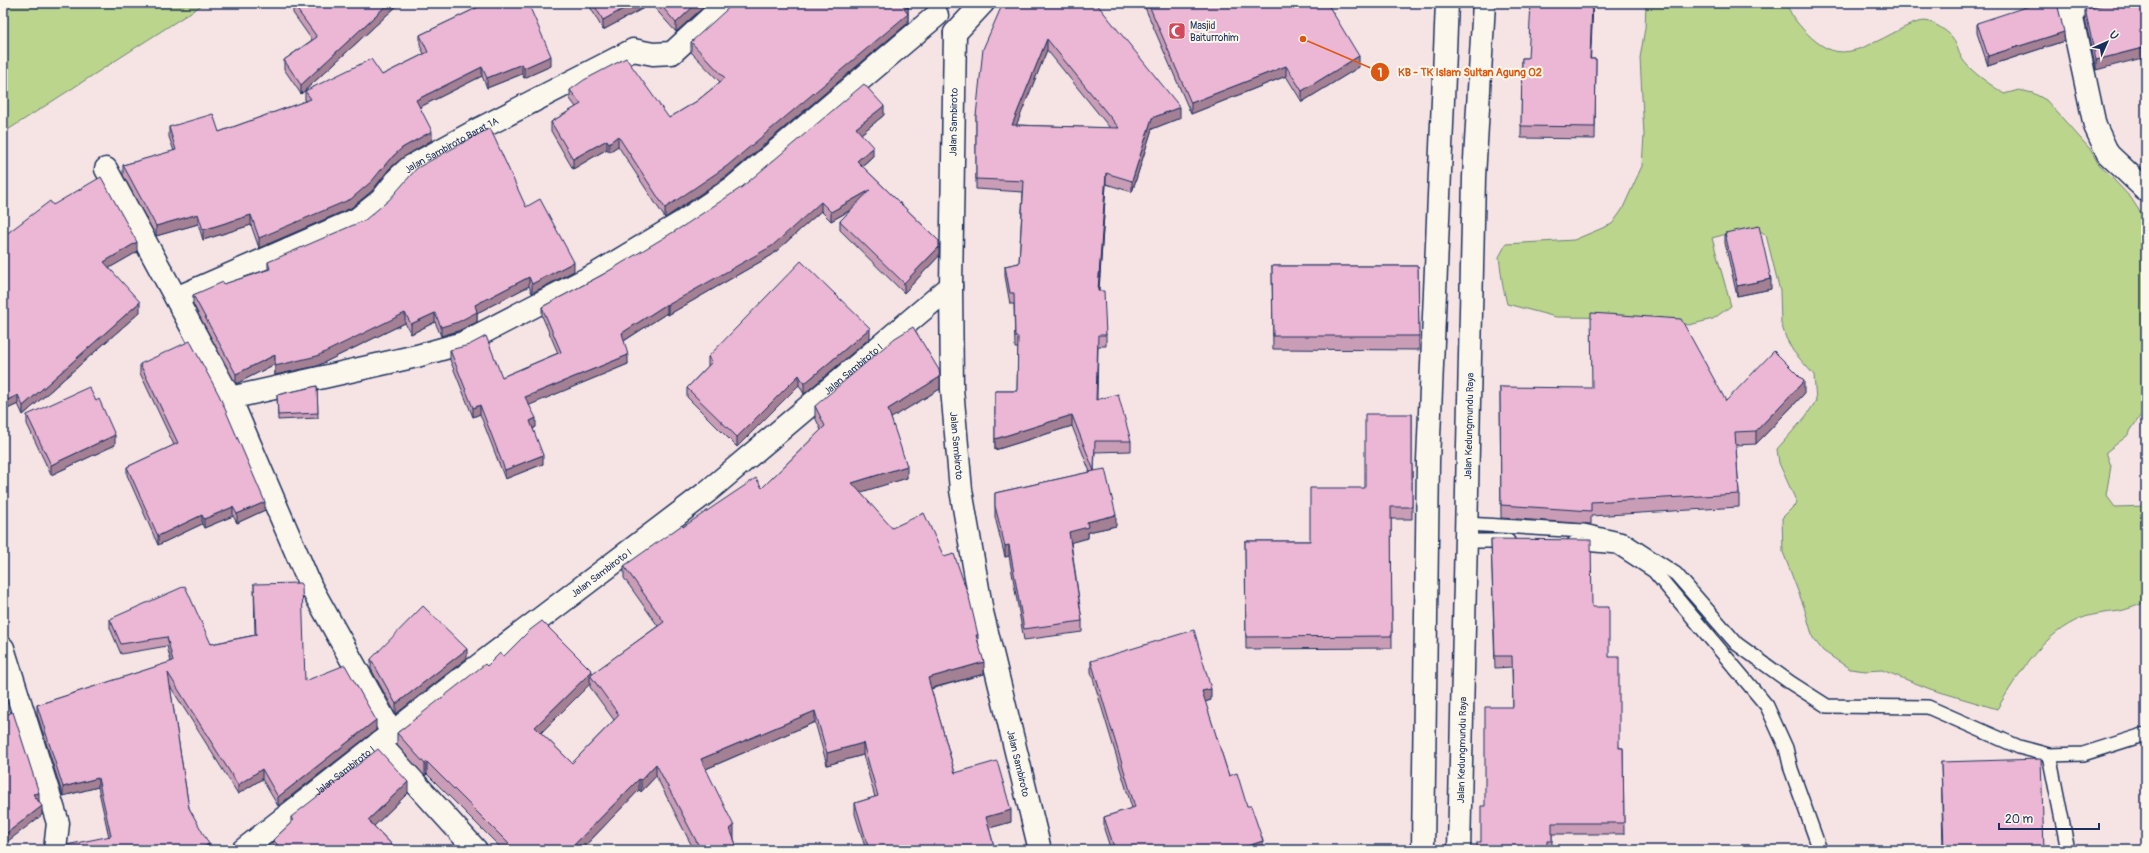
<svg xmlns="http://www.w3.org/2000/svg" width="2149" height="853" viewBox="0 0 2149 853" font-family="Pangolin,sans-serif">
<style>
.green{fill:#bbd58c;stroke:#6b8275}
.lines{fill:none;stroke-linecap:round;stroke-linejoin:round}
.lane-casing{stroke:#1b2f5e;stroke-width:16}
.street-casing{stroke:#1b2f5e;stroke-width:25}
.secondary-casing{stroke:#1b2f5e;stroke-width:25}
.lane{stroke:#fbf7ec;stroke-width:13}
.street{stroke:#fbf7ec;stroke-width:22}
.secondary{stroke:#fbf7ec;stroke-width:22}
.wall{fill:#ca9db6;stroke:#1b2f5e;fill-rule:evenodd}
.shaded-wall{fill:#a48094;stroke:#1b2f5e}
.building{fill:#ebb7d4;stroke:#1b2f5e;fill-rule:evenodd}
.labels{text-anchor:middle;stroke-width:4;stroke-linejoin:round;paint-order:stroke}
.poi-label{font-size:10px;fill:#1b2f5e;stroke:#fbf7ec;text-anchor:start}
.street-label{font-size:10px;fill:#1b2f5e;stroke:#fbf7ec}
.leader{fill:none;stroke:#de5710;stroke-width:1.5}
.callout-dot{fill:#de5710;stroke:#fbf7ec;stroke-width:1.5}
.mark-label{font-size:12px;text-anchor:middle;font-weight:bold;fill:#fff}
.callout-label{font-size:11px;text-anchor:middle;font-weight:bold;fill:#de5710;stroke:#fbf7ec;stroke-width:4;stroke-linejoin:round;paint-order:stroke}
</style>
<rect width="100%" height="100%" fill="#f6e4e5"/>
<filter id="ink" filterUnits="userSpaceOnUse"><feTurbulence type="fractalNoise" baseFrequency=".025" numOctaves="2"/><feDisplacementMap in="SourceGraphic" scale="8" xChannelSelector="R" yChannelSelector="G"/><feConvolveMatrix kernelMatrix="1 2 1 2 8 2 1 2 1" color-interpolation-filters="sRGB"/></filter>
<g filter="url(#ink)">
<g class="green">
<polygon points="3,3 205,3 3,133"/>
<path d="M 1646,3 L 1782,3 C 1792,9 1789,13 1796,21 C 1805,32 1817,45 1831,50 C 1862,62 1910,14 1930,22 C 1937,25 1950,32 1954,40 C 1959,50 1959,57 1968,66 C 1978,77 1992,85 2004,94 L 2019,90 L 2033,93 L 2046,100 L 2090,149 L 2098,163 L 2131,198 L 2146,221 L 2146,407 L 2127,436 L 2106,452 L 2111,466 L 2106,495 L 2115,507 L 2146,506 L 2146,602 C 2138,605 2129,609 2120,611 C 2105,613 2089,614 2075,621 C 2039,639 2018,675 1997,709 L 1930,689 L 1882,670 L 1866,671 L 1850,669 L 1823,651 L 1813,638 L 1804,607 L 1783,552 L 1782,518 L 1797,503 L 1779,463 L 1777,449 L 1806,416 L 1816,401 L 1814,375 L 1793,351 L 1786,338 L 1781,323 L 1780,291 L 1766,235 L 1756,228 L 1748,228 L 1712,238 L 1731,306 L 1713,319 L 1689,325 L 1661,318 L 1556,317 L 1507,304 L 1503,287 L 1499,257 L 1506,244 L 1574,240 L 1612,224 L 1622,210 L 1642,166 L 1644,135 L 1640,58 L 1645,28 Z"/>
</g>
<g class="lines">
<defs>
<g id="lane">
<polyline points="1466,524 1584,531 1624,540 1676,574 1737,644 1791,683 1827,706 1928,707 2019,747 2049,755 2083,754 2146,734"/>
<polyline points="1466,541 1508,541"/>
<polyline points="1574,543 1617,547 1654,571 1767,706 1786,748 1791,769 1820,850"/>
<polyline points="2049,755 2068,850"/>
</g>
<g id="street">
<polyline points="2068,3 2070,9 2101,3"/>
<polyline points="2070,9 2095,126 2108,154 2146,190"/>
<path id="s1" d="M 955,33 L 951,286 L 952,389 L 961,490 L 982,612 L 1040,850"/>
<polyline points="955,33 983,3"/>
<polyline points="106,169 230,398 311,587 392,733"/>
<path id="s2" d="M 176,298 L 357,219 L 381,200 L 399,177 L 410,167 L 481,128 L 633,50 L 653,54 L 672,53 L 726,3"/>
<polyline points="230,398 417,356 463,343 596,274 679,224 735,186 937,15"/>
<polyline points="3,648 58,823 55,850"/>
<polyline points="379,743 476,850"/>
<path id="s3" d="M 243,850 L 462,678 L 707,492 L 951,286"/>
</g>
<g id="secondary">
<polyline points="1423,850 1428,461 1447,3"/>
<path id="s4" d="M 1459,850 L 1474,177 L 1484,3"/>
</g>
</defs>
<use href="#lane" class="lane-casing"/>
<use href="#street" class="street-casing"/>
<use href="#secondary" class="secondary-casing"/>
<use href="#lane" class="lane"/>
<use href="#street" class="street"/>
<use href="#secondary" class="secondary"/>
</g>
<g class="wall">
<polygon points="294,3 400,3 301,94 284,69 284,60 312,40 293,13 293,4"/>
<polygon points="484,3 528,3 551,66 524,78 522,74 487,88 482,76 420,107 432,140 402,158 389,169 372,191 351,208 259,248 251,225 203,240 198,224 156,236 123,175 123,165 174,151 169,137 169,127 219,132 306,101 305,100 305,91 382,75 424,54 420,45 420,35 485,4"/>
<polygon points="588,3 708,3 676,32 651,4 603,30"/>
<path d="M 1003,3 L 1180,118 L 1152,129 L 1132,192 L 1106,184 L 1099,291 L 1106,335 L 1106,346 L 1098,346 L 1097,400 L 1131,441 L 1131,451 L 1095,452 L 1094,471 L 1116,526 L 1088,532 L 1088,538 L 1071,542 L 1082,621 L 1082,632 L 1024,640 L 1009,556 L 1005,557 L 995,517 L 995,493 L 1090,472 L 1072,426 L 995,450 L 995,391 L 1017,391 L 1018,348 L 1015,348 L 1014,304 L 1010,304 L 1005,276 L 1005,266 L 1019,263 L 1023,192 L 976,189 L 976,116 ZM 1047,50 L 1110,128 L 1016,125 Z"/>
<polygon points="1143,3 1327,3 1359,67 1302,102 1286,76 1191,114"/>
<polygon points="1593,3 1590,59 1596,59 1595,139 1521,138 1522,58 1528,58"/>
<polygon points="2109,3 2096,70 2085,19 2085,9"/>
<polygon points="857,6 908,6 908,23 727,176 665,218 618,146 609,152 607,149 573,169 551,131 551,122 576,107 570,99 570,90 669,118 697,101 720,82 691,52 691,42 849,7"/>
<polygon points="1977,23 2064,41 1988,66 1977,33"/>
<polygon points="884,115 861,134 873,156 862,166 939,241 939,256 904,293 840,230 840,221 851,210 831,221 821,211 772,255 668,315 667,313 624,341 628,364 529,405 536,427 533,429 543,464 505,479 480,414 473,417 450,360 450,350 502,377 558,353 542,316 542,307 602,275"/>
<polygon points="53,205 137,252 109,268 140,312 23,415 18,404 3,411 3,232 5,235"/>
<polygon points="526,207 574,271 532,293 529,286 477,313 477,322 458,331 441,336 435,322 411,334 405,323 317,366 275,375 275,364 236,384 193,304 193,295 268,269 268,262"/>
<polygon points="1725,233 1771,289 1737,296 1725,243"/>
<polygon points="1272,266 1418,266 1419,350 1273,349"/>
<polygon points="870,338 804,394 799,385 737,447 687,397 687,388 708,366 708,357"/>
<polygon points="140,364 265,510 237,523 233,516 204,528 202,524 158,545 127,475 127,467 174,445 140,373"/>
<polygon points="317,386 318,418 278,420 277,395"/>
<polygon points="1500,387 1726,401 1804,394 1756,444 1736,445 1739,494 1739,507 1591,516 1591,524 1501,518"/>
<path d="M 940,389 L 891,418 L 907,478 L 860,492 L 978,635 L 978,641 L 984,674 L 931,689 L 955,773 L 1011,822 L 989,828 L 995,850 L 866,850 L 855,814 L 855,803 L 875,797 L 863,755 L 827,765 L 815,722 L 706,769 L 734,838 L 734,839 L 738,850 L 694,850 L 656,776 L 641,792 L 639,790 L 581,850 L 503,850 L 427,774 L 425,776 L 397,745 L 397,733 L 487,666 L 504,656 L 592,674 L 658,626 L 624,578 L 624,566 L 683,527 L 762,488 L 821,430 L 815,417 L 815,406 ZM 590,684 L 590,687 L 614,720 L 577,758 L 572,763 L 541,733 Z"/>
<polygon points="1412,414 1412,519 1391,519 1392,648 1246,649 1245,541 1310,541 1365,488"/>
<polygon points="27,415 115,445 51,475 27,424"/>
<polygon points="1491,539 1592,607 1609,657 1619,748 1623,748 1624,834 1552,834 1552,850 1477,850 1481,842 1513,707 1512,667 1495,668"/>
<polygon points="254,584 305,681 376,730 278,806 262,779 238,794 170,686 189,808 209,850 109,837 98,787 63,796 37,714 37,705 171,662 167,646 121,654 110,628 110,619 211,644 255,635"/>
<polygon points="467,658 396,714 371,669 371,659"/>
<polygon points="1091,661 1211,700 1205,702 1229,776 1247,806 1263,850 1111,850 1104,829 1104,817 1132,808 1091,672"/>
<polygon points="1941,762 2044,850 1943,850"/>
<polygon points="408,793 374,826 397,850 273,850 273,840 291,823 291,817"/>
</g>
<g class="shaded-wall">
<polygon points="389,3 400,3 301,94 301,85"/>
<polygon points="634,3 651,3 651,4 603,30 603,20"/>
<polygon points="697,3 708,3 676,32 676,23"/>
<polygon points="1592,3 1593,3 1590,71 1590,59"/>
<polygon points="908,6 908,23 727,176 665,218 665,208 904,9"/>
<polygon points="2064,32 2064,41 1988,66 1988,56"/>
<polygon points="1047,39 1047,50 1012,136 1012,125"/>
<polygon points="2146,47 2146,57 2096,70 2096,60"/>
<polygon points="551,56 551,66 524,78 524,68"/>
<polygon points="1359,56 1359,67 1302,102 1302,91"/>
<polygon points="522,64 522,74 487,88 487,78"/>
<polygon points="1286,66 1286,76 1191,114 1191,103"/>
<polygon points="482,67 482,76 416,109 416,100"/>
<polygon points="884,106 884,115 856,138 856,128"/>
<polygon points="1180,107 1180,118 1152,129 1132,192 1132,181 1152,118"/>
<polygon points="432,131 432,140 402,158 389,169 372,191 351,208 259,248 259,238 389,160 402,148"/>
<polygon points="618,136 618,146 609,152 609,143"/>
<polygon points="607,140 607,149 573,169 573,159"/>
<polygon points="873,147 873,156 857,170 857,161"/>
<polygon points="1106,173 1106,184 1098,302 1098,291"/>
<polygon points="870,190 870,199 831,221 831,212"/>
<polygon points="821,202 821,211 772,255 668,315 668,305"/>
<polygon points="198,214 198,224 156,236 156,226"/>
<polygon points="251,215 251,225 203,240 203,230"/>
<polygon points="137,242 137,252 104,271 104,262"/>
<polygon points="939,247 939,256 904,293 904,283"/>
<polygon points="574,262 574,271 532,293 532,284"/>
<polygon points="529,277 529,286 477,313 477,322 458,331 441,336 441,327 475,305"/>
<polygon points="1771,279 1771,289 1737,296 1737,286"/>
<polygon points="140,302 140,312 23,415 23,406"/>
<polygon points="667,304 667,313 622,342 622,333"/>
<polygon points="405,313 405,323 317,366 275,375 275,366"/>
<polygon points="435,313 435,322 411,334 411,324"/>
<polygon points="870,328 870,338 804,394 804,384"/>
<polygon points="275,355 275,364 236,384 236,374"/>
<polygon points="628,355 628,364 525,407 525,397"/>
<polygon points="799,375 799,385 737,447 737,437"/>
<polygon points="940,377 940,389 888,420 888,409"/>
<polygon points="1804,381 1804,394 1756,444 1756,431"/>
<polygon points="18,395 18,404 3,411 3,402"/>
<polygon points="480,405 480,414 473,417 473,408"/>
<polygon points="1072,415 1072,426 995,450 995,439"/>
<polygon points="536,418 536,427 530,430 530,421"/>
<polygon points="115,435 115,445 51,475 51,465"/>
<polygon points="543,455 543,464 505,479 505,470"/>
<polygon points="907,466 907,478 852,495 852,483"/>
<polygon points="265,502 265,510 237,523 237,514"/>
<polygon points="233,507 233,516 204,528 204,519"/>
<polygon points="202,515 202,524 158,545 158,536"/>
<polygon points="1116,515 1116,526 1088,532 1088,538 1069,543 1069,532 1087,522"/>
<polygon points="1009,545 1009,556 1005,557 1005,546"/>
<polygon points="467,649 467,658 396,714 396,704"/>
<polygon points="984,662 984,674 928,689 928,678"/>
<polygon points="592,671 592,677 590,675 590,684 535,739 535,727"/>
<polygon points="1211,689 1211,700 1202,703 1202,691"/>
<polygon points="815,711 815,722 701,771 701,759"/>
<polygon points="376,720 376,730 278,806 278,797"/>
<polygon points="863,743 863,755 827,765 827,753"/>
<polygon points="427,762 427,774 425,776 425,764"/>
<polygon points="656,764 656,776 641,792 641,780"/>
<polygon points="262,769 262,779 238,794 238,785"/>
<polygon points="98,778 98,787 63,796 63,787"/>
<polygon points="639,779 639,790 581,850 569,850"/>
<polygon points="408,782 408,793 368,832 368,820"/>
<polygon points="39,793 39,803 33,794"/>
<polygon points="42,806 42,815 3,845 3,836"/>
<polygon points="1011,810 1011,822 986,829 986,817"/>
<polygon points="734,826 734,838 730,840 730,829"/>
<polygon points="1263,841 1263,850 1235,850"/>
<polygon points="209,844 209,850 199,850"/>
</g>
<g class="building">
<polygon points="294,3 389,3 301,85 284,60 317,37 293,4"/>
<polygon points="487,3 528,3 551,56 524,68 522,64 487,78 482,67 416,100 432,131 402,148 389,160 372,181 351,199 259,238 251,215 203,230 198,214 156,226 123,165 176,150 169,127 213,114 219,132 311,99 305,91 371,59 382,75 428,52 420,35"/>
<polygon points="593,3 634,3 603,20"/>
<polygon points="659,3 697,3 676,23"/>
<polygon points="734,3 846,3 849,7 855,3 856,3 857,6 861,3 906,3 908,6 904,9 908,14 727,166 665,208 618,136 609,143 607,140 573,159 551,122 581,104 570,90 584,80 626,58 669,118 697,101 725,78 691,42"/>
<path d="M 1003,3 L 1096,3 L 1180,107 L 1152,118 L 1132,181 L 1106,173 L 1098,291 L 1104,291 L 1106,335 L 1098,335 L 1096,400 L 1118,394 L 1131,441 L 1095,441 L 1094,471 L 1105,469 L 1116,515 L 1087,522 L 1088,527 L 1069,532 L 1082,621 L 1024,629 L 1009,545 L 1005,546 L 995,506 L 995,493 L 1094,471 L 1072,415 L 995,439 L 995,391 L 1017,391 L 1018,337 L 1015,337 L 1014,293 L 1010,293 L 1005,266 L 1019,263 L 1024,181 L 976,179 L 976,116 L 983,49 ZM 1047,39 L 1119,128 L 1012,125 Z"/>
<polygon points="1148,3 1327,3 1359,56 1302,91 1286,66 1191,103"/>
<polygon points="1531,3 1592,3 1590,59 1596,59 1595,127 1521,126 1522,58 1528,58"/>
<polygon points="2038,3 2057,3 2064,32 1988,56 1977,23"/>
<polygon points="2109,3 2146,3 2146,47 2096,60 2085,9"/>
<polygon points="864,84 884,106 856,128 873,147 857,161 939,241 939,247 904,283 840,221 870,190 831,212 821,202 772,246 668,305 667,304 622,333 628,355 525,397 536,418 530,421 543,455 505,470 480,405 473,408 450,350 469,345 486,336 502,377 561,352 542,307 602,275 685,225 742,187"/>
<polygon points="490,128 526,207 540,199 574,262 532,284 529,277 475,305 477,312 458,322 441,327 435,313 411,324 405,313 317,356 275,366 275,355 236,374 193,295 223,282 224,284 270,269 268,262 365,220 389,200 417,168"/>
<polygon points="101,177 137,242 104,262 140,302 23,406 18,395 3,402 3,232 5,235 50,201 53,205"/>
<polygon points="1759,226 1771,279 1737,286 1725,233"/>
<polygon points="801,261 870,328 804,384 799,375 737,437 687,388 712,362 708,357"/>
<polygon points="1272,266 1418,266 1419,336 1273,336"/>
<polygon points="1591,313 1681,319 1726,401 1774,351 1804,381 1756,431 1735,432 1739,494 1591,502 1591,511 1501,505 1500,387 1592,388"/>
<polygon points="913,327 939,370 940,377 888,409 907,466 852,483 892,528 924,513 944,557 954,554 969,597 978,635 976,635 984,662 928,678 955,773 997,761 1011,810 986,817 995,850 869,850 855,803 878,796 863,743 827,753 815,711 701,759 734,826 730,829 738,850 701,850 656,764 641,780 639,779 569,850 515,850 427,762 425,764 397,733 485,664 487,666 500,653 504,656 530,630 542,621 592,671 535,727 572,763 577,758 619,715 590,675 664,622 624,566 682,525 683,527 756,478 762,488 825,426 815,406 895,338"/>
<polygon points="190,341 219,395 265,502 237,514 233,507 204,519 202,515 158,536 127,467 178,443 140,364"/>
<polygon points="317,386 318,413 278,415 277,395"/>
<polygon points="89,387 96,401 99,399 115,435 51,465 27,415"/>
<polygon points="1365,414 1412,414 1412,507 1391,507 1392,636 1246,637 1245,541 1310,541 1310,488 1365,488"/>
<polygon points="1491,539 1591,540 1592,607 1609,607 1609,657 1619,657 1619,748 1623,748 1624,823 1552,823 1552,841 1547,841 1547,850 1477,850 1477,842 1481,842 1481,806 1485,806 1485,707 1513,707 1512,656 1495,656"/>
<polygon points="300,583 302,586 305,681 345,665 376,720 278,797 262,769 238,785 168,673 189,808 209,844 199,850 62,850 66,845 111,836 98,778 63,787 37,705 173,661 167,637 121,644 110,619 185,586 211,644 256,635 254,584"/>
<polygon points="423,606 467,649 396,704 371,659"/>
<polygon points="1194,630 1211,689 1202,691 1229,776 1237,773 1247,806 1251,806 1263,841 1235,850 1115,850 1104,817 1135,807 1091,661"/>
<polygon points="13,712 39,793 33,794 42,806 3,836 3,716"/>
<polygon points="378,749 408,782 368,820 397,850 283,850 273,840 293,821 291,817"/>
<polygon points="2041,759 2044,850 1944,850 1941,762"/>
</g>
</g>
<defs>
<symbol id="mosque-square" viewBox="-11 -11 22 22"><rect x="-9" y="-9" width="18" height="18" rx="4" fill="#d1495b" stroke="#fbf7ec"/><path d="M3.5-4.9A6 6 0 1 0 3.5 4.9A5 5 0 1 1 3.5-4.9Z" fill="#fff"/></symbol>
</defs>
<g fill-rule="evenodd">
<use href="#mosque-square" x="1167" y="21" width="20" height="20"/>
</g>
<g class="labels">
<g class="poi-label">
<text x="1190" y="29">Masjid<tspan x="1190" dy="12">Baiturrohim</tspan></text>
</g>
<g class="street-label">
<text transform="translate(953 122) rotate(-89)" y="4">Jalan Sambiroto</text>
<text dy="4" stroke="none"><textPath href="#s2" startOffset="319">Jalan Sambiroto Barat 1A</textPath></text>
<text dy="4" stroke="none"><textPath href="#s3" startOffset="777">Jalan Sambiroto I</textPath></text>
<text dy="4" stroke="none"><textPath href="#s4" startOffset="424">Jalan Kedungmundu Raya</textPath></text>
<text dy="4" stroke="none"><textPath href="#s1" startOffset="413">Jalan Sambiroto</textPath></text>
<text dy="4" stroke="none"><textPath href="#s3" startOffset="453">Jalan Sambiroto I</textPath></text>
<text dy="4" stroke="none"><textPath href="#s4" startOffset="100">Jalan Kedungmundu Raya</textPath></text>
<text dy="4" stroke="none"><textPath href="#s1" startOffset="737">Jalan Sambiroto</textPath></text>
<text dy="4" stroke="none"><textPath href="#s3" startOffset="129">Jalan Sambiroto I</textPath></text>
</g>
</g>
<path class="leader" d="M1303 39L1380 72"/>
<g class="callout-dot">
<circle cx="1303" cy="39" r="4"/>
<circle cx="1380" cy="72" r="10"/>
</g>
<g class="mark-label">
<text x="1380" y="77">1</text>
</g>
<g class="callout-label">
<text x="1470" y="76">KB - TK Islam Sultan Agung 02</text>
</g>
<rect width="2149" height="853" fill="none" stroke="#fbf7ec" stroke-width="16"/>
<rect x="8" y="8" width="2133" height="837" fill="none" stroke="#1b2f5e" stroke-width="1.5" filter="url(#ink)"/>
<g transform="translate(2107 42) rotate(45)" stroke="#fbf7ec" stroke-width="3" paint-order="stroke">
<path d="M0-3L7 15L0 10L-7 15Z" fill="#1b2f5e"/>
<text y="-6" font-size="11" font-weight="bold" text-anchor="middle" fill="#1b2f5e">U</text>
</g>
<path d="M1999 823v6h100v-6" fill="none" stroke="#1b2f5e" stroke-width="2"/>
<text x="2005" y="823" font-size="12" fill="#1b2f5e" stroke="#fbf7ec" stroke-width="3" paint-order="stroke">20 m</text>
</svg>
